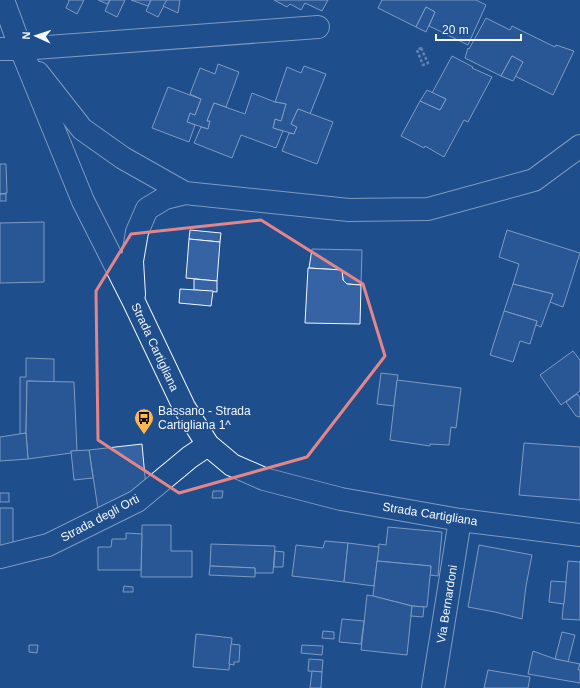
<svg xmlns="http://www.w3.org/2000/svg" width="580" height="688" viewBox="0 0 580 688" font-family="Arial,sans-serif">
<style>
.building{fill:#3563a3;stroke:#f2f6ff}
.lines{fill:none;stroke-linecap:round;stroke-linejoin:round}
.minor-casing{stroke:#f2f6ff;stroke-width:24}
.path{stroke:#b3c4dc;stroke-width:2.5;stroke-dasharray:3 2;stroke-linecap:butt}
.minor{stroke:#1f4e8c;stroke-width:22}
.marked{fill:none;stroke:#e38589;stroke-width:3;stroke-linejoin:round}
.labels{text-anchor:middle;stroke-width:3;stroke-linejoin:round;paint-order:stroke}
.street-label{font-size:12px;fill:#f2f6ff;stroke:#1f4e8c}
.poi-label{font-size:12px;fill:#f2f6ff;stroke:#1f4e8c;text-anchor:start}
</style>
<rect width="100%" height="100%" fill="#1f4e8c"/>
<g class="building">
<polygon points="68,0 84,0 77,14 66,8 69,1"/>
<polygon points="98,0 110,0 107,4"/>
<polygon points="110,0 125,0 117,17 105,11"/>
<polygon points="131,0 151,0 148,6"/>
<polygon points="151,0 167,0 158,17 146,11"/>
<polygon points="167,0 180,0 178,13 163,6"/>
<polygon points="274,0 328,0 322,11 305,3 301,10 290,4 287,7"/>
<polygon points="382,0 476,0 486,5 468,45 429,26 435,12 426,7 416,27 378,8"/>
<polygon points="426,7 435,12 426,32 416,27"/>
<polygon points="486,18 510,30 512,26 555,47 556,45 574,51 553,95 515,76 523,62 512,56 501,76 465,58 468,48 469,49"/>
<polygon points="452,56 473,67 472,68 492,77 468,122 464,120 444,157 425,146 424,148 401,136 420,101 440,110 446,99 432,93"/>
<polygon points="512,56 523,62 513,81 501,76"/>
<polygon points="218,64 239,72 226,107 214,103 207,121 210,121 208,129 187,122 190,113 195,115 201,99 190,94 200,68 215,74"/>
<polygon points="304,66 326,74 310,114 298,109 291,124 297,127 294,134 273,128 275,119 281,121 286,104 275,102 287,67 301,73"/>
<polygon points="168,87 201,99 195,115 190,113 187,122 195,125 189,142 152,128"/>
<polygon points="427,90 446,99 440,110 420,101"/>
<polygon points="252,93 275,102 286,104 281,121 275,119 273,128 283,131 276,148 241,135 232,158 194,143 201,127 208,129 210,121 207,121 214,103 245,114"/>
<polygon points="298,109 333,122 317,164 282,151 289,133 294,134 297,127 291,124"/>
<polygon points="0,164 6,164 7,193 0,194"/>
<rect x="0" y="194" width="6" height="7"/>
<polygon points="44,222 44,282 0,283 0,223"/>
<polygon points="190,230 221,233 220,242 189,239"/>
<polygon points="507,230 580,253 563,307 550,302 553,294 513,284 519,264 499,257"/>
<polygon points="189,239 220,242 217,281 186,278"/>
<polygon points="312,249 362,250 361,285 347,284 343,280 342,270 309,268"/>
<polygon points="308,268 342,270 343,280 347,284 361,285 360,324 305,323"/>
<polygon points="194,279 217,281 217,292 194,290"/>
<polygon points="513,284 553,294 541,327 536,325 537,321 504,311"/>
<polygon points="180,289 213,291 211,306 179,303"/>
<polygon points="504,311 537,321 530,344 520,341 513,362 490,355"/>
<polygon points="573,351 580,360 580,391 561,405 540,375"/>
<polygon points="26,358 54,359 54,382 27,381 26,433 20,434 20,377 26,377"/>
<polygon points="381,373 398,375 394,406 377,404"/>
<polygon points="397,380 461,388 456,428 451,427 449,445 430,444 430,446 390,440"/>
<polygon points="27,381 74,382 77,451 71,451 71,453 28,459 26,433"/>
<polygon points="577,394 580,398 580,417 576,416 566,402"/>
<polygon points="26,433 28,459 0,461 0,437"/>
<polygon points="524,443 580,447 580,500 519,495"/>
<polygon points="142,444 146,488 98,509 89,450"/>
<polygon points="89,450 93,478 74,480 71,451"/>
<polygon points="213,491 223,491 222,498 212,498"/>
<rect x="0" y="493" width="9" height="9"/>
<polygon points="0,508 13,508 13,544 0,548"/>
<polygon points="142,525 171,525 171,551 192,551 192,577 141,577"/>
<polygon points="388,527 442,532 438,576 430,575 431,566 377,561 379,544 386,545"/>
<polygon points="126,533 142,534 141,570 98,570 98,547 111,547 112,539 126,539"/>
<polygon points="325,541 348,543 344,582 292,576 296,545 323,548"/>
<polygon points="348,543 379,547 374,586 344,582"/>
<polygon points="211,544 275,546 273,573 255,573 255,568 210,566"/>
<polygon points="479,545 532,555 526,586 522,619 495,612 468,607"/>
<polygon points="275,551 284,552 283,567 274,567"/>
<polygon points="377,561 431,566 427,607 412,606 373,596"/>
<polygon points="568,561 580,562 580,620 562,619"/>
<polygon points="210,566 255,568 255,577 209,575"/>
<polygon points="551,581 566,582 564,604 549,602"/>
<polygon points="124,586 133,587 133,592 123,592"/>
<polygon points="367,595 373,596 412,606 407,655 361,650"/>
<polygon points="412,606 424,607 423,617 411,616"/>
<polygon points="342,619 364,621 361,644 339,642"/>
<polygon points="323,631 334,632 334,639 322,638"/>
<polygon points="562,632 575,635 568,662 555,659"/>
<polygon points="196,634 232,638 229,670 193,667"/>
<polygon points="231,644 240,645 239,662 234,662 234,665 229,664"/>
<polygon points="29,645 38,645 37,653 29,652"/>
<polygon points="302,645 323,646 322,655 301,653"/>
<polygon points="533,651 555,659 580,664 578,670 580,670 580,683 528,674"/>
<polygon points="309,659 323,660 322,672 308,671"/>
<polygon points="488,670 530,677 528,688 484,688"/>
<polygon points="312,671 322,672 321,688 310,688"/>
</g>
<g class="lines">
<defs>
<g id="minor">
<polyline points="3,0 21,49 83,201 134,302 184,407 208,445 232,465 264,479 341,499 460,520 580,535"/>
<polyline points="0,49 21,49 318,27"/>
<polyline points="38,73 82,129 123,158 185,193 349,210 428,209 534,180 580,146"/>
<polyline points="134,295 132,261 137,232 147,209 165,198 185,193"/>
<polyline points="0,557 48,545 137,501 190,457 208,445"/>
<polyline points="433,688 460,520"/>
</g>
</defs>
<use href="#minor" class="minor-casing"/>
<polygon class="path" points="421,48 428,63 423,65 417,50"/>
<use href="#minor" class="minor"/>
</g>
<path d="M0 0H580V688H0ZM 261,220 L 363,284 L 385,356 L 307,457 L 179,493 L 98,440 L 96,291 L 131,234 Z" fill="#1f4e8c" fill-opacity=".55" fill-rule="evenodd"/>
<path class="marked" d="M 261,220 L 363,284 L 385,356 L 307,457 L 179,493 L 98,440 L 96,291 L 131,234 Z"/>
<defs>
<symbol id="bus-pin" viewBox="-11 -11 22 30"><path d="M0 17L-7.5 6A9.5 9.5 0 1 1 7.5 6Z" fill="#ffb74d" stroke="#1f4e8c"/><path d="M-5-6H5V4H4V6H2V4H-2V6H-4V4H-5ZM-3.5-4V0h7V-4ZM-3.5 1.2v1.5H-2V1.2ZM2 1.2v1.5H3.5V1.2Z" fill="#111"/></symbol>
</defs>
<g fill-rule="evenodd">
<use href="#bus-pin" x="133" y="407" width="22" height="30"/>
</g>
<g class="labels">
<g class="street-label">
<text transform="translate(155 347) rotate(65)" y="4">Strada Cartigliana</text>
<text transform="translate(430 514) rotate(9)" y="4">Strada Cartigliana</text>
<text transform="translate(100 518) rotate(-28)" y="4">Strada degli Orti</text>
<text transform="translate(447 604) rotate(-81)" y="4">Via Bernardoni</text>
</g>
<g class="poi-label">
<text x="158" y="415">Bassano - Strada<tspan x="158" dy="14">Cartigliana 1^</tspan></text>
</g>
</g>
<g transform="translate(36 36) rotate(273)" stroke="#1f4e8c" stroke-width="3" paint-order="stroke">
<path d="M0-3L7 15L0 10L-7 15Z" fill="#f2f6ff"/>
<text y="-6" font-size="11" font-weight="bold" text-anchor="middle" fill="#f2f6ff">N</text>
</g>
<path d="M436 34v6h85v-6" fill="none" stroke="#f2f6ff" stroke-width="2"/>
<text x="442" y="34" font-size="12" fill="#f2f6ff" stroke="#1f4e8c" stroke-width="3" paint-order="stroke">20 m</text>
</svg>
